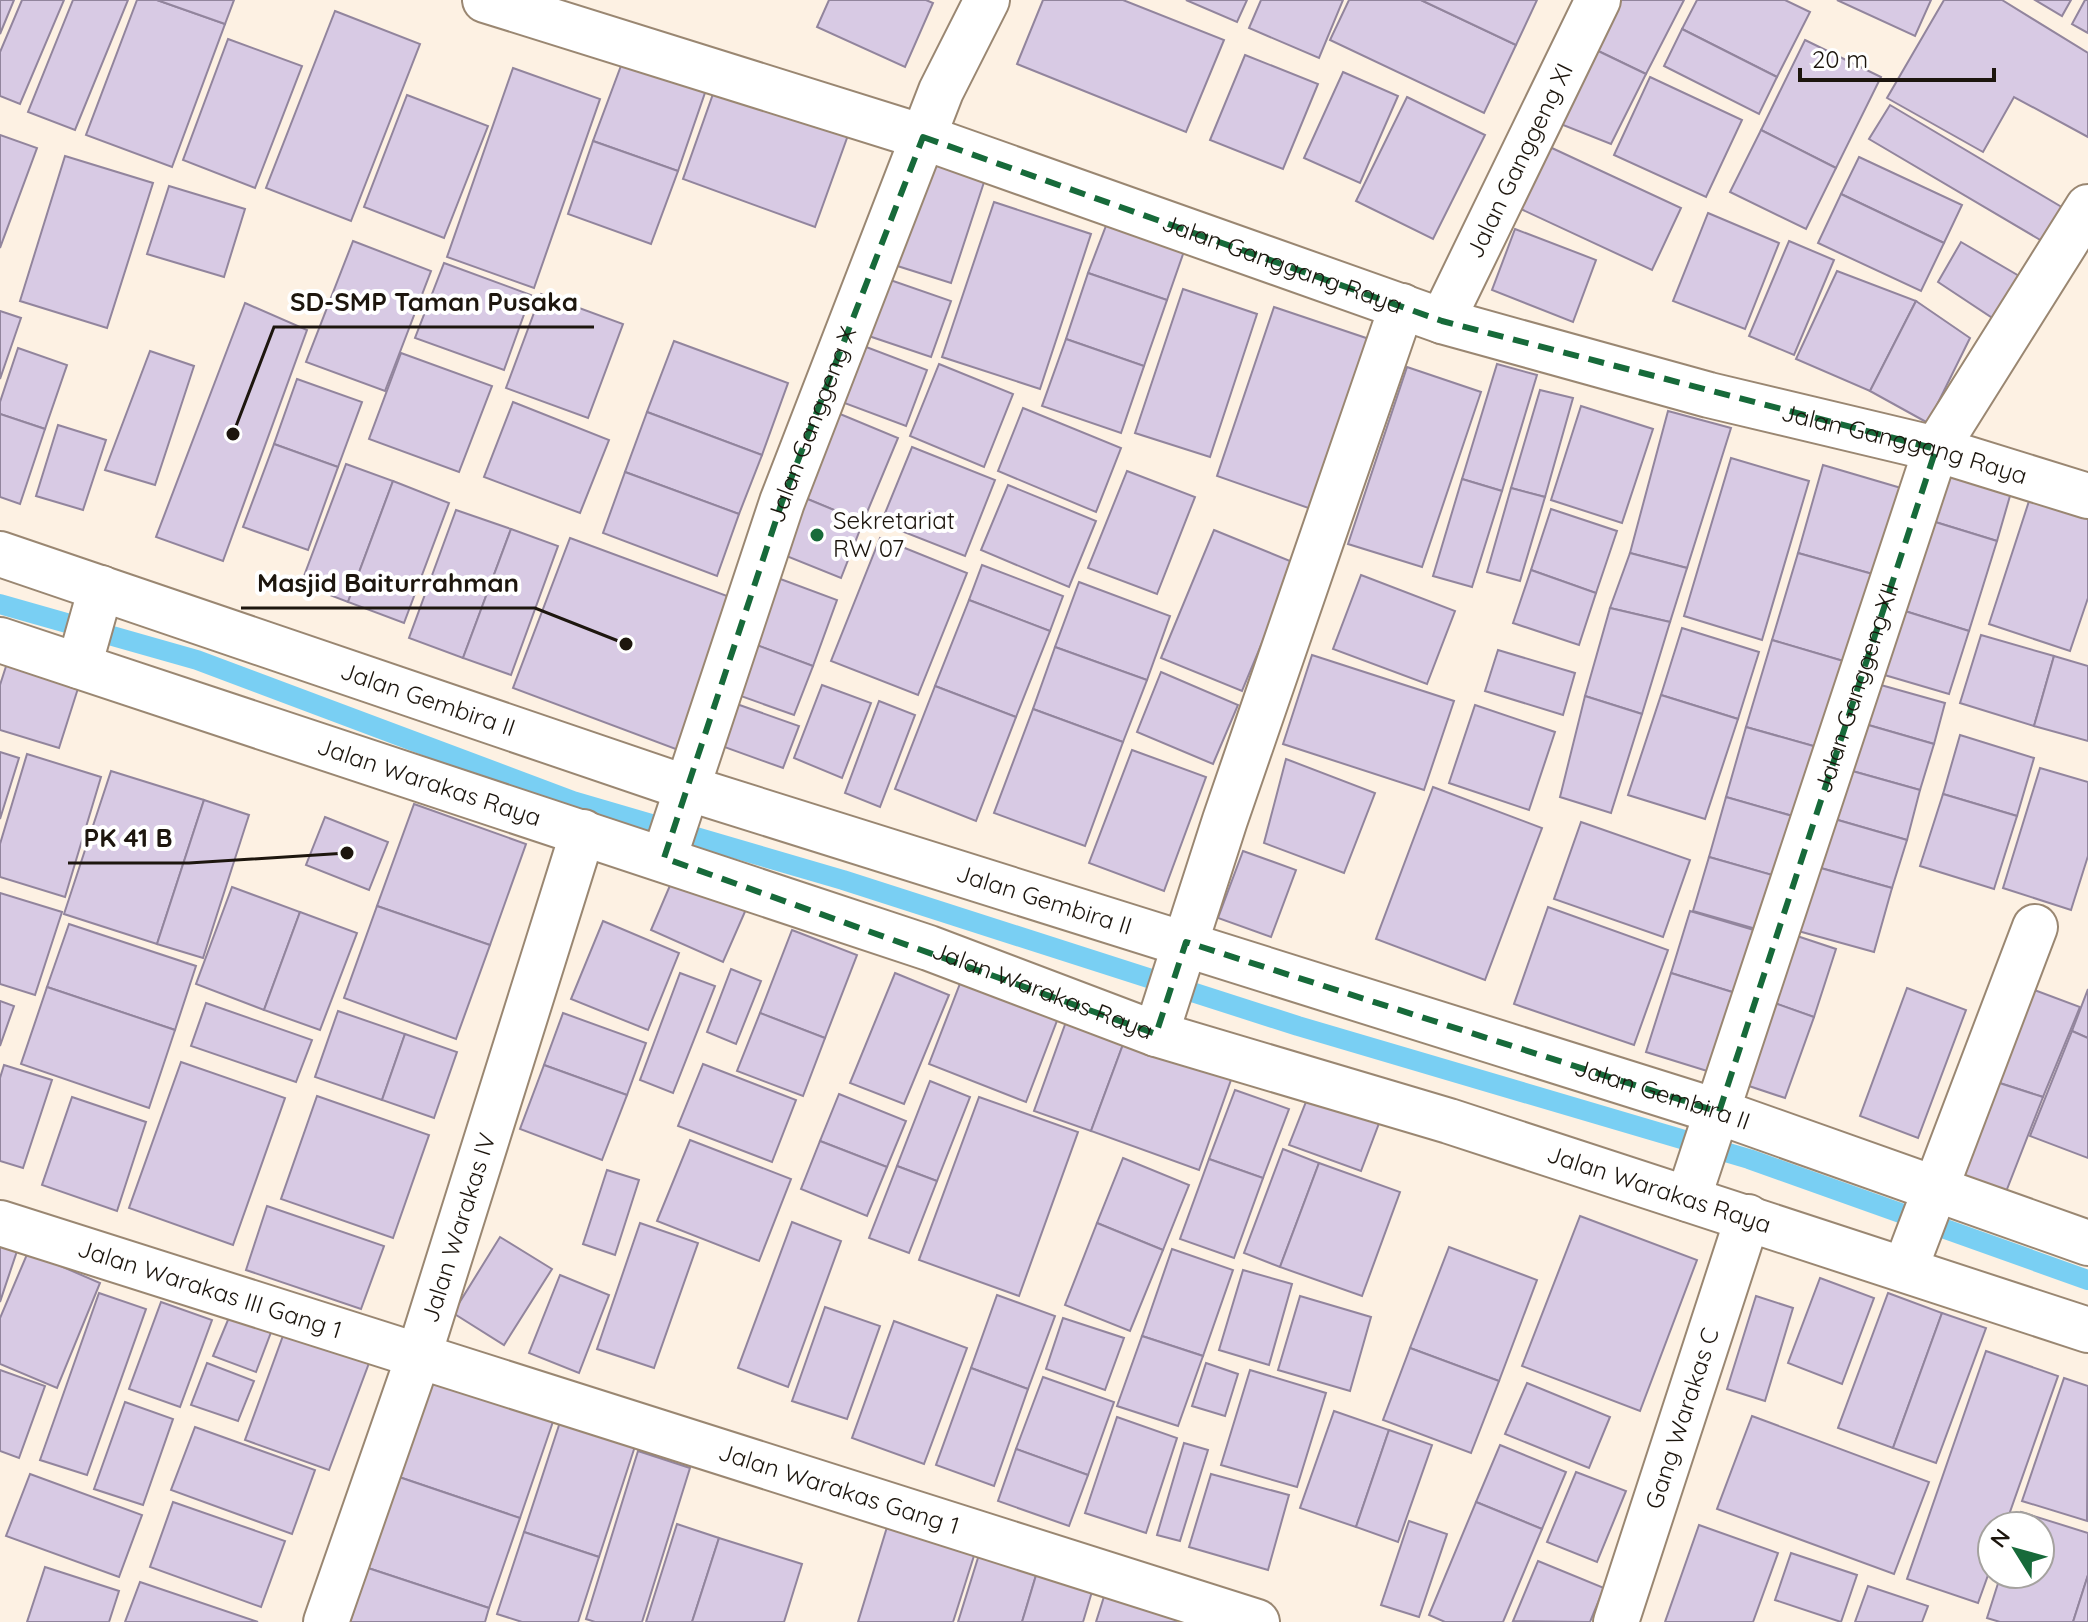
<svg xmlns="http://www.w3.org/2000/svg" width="2088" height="1622" viewBox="0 0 2088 1622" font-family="Quicksand,sans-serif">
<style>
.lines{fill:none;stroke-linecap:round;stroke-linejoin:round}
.stream{stroke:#79cff3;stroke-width:20}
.building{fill:#d8cae4;stroke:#92859d;stroke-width:2}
.street-casing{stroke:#9a8772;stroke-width:48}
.secondary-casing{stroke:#9a8772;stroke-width:48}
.street{stroke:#fff;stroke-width:44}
.secondary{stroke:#fff;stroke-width:44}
.marked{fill:none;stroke:#176a3a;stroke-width:6;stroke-dasharray:16 10;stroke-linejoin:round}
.poi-dot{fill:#176a3a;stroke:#fff;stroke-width:3}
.labels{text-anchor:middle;stroke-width:8;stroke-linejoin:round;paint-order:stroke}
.street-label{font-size:24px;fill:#1d160e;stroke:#fff}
.poi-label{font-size:24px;fill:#1d160e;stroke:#fff;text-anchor:start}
.leader{fill:none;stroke:#1d160e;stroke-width:3}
.callout-dot{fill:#1d160e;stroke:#fff;stroke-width:3}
.callout-label{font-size:26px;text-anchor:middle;font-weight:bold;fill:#1d160e;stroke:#fff;stroke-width:8;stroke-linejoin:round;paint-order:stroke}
</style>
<rect width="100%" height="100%" fill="#fdf1e3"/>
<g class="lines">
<polyline class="stream" points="0,604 197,660 573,801 843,880 1298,1026 1749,1159 2088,1280"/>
</g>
<g class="building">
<polygon points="0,0 14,0 0,34"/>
<polygon points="22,0 64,0 20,104 0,96 0,52"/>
<polygon points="73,0 128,0 75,130 28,112"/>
<polygon points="137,0 157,0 225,24 172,167 86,135"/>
<polygon points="157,0 234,0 225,24"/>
<polygon points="829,0 926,0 933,3 905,67 817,27"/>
<polygon points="1043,0 1123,0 1224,40 1186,132 1017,64"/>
<polygon points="1186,0 1247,0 1237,22"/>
<polygon points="1261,0 1343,0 1319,58 1249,28"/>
<polygon points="1349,0 1421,0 1516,45 1484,113 1330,40"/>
<polygon points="1421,0 1537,0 1516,45"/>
<polygon points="1613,0 1684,0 1646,74 1592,48"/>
<polygon points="1697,0 1785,0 1810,12 1777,77 1682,29"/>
<polygon points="1837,0 1931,0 1915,36"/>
<polygon points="1944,0 2002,0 2088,53 2088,137 2014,97 1983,152 1887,98"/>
<polygon points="2035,0 2071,0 2062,16"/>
<polygon points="2085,0 2088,0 2088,33 2072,24"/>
<polygon points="335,11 420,44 351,221 266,188"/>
<polygon points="1682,29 1777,77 1759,114 1664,66"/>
<polygon points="228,39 302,66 255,188 183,160"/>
<polygon points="1805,40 1881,77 1836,168 1761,130"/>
<polygon points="1592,48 1646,74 1611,144 1558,123"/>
<polygon points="625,55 708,84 678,171 593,141"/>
<polygon points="1245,55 1318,84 1283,169 1210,140"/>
<polygon points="513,68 600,99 534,288 447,257"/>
<polygon points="1343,72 1398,96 1360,183 1304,158"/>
<polygon points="719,77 852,124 815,227 683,179"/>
<polygon points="1650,77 1742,120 1706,197 1614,155"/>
<polygon points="407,95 488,126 444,238 364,207"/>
<polygon points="1407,97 1485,135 1433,239 1356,201"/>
<polygon points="1890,105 2065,209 2042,241 1869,139"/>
<polygon points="1761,130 1836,168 1806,229 1730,192"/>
<polygon points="0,135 37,148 0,248"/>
<polygon points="593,141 678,171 651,244 568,214"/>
<polygon points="1539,142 1681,208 1652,270 1510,204"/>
<polygon points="925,152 987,173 951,283 888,263"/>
<polygon points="65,156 153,183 107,328 20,301"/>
<polygon points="1859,157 1962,205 1944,243 1841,194"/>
<polygon points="169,186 245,209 224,277 147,254"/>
<polygon points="1841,194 1944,243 1921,291 1818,243"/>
<polygon points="994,202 1091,234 1040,389 942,357"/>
<polygon points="1112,210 1189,237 1167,300 1088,273"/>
<polygon points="1708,213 1779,243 1745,329 1673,301"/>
<polygon points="1515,229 1596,260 1573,322 1492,290"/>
<polygon points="353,241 431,271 385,391 306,362"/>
<polygon points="1789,241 1834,260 1794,355 1749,336"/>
<polygon points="1961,242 2026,280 2000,323 1938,282"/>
<polygon points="444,263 531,295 504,370 415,338"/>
<polygon points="1837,271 1916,301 1870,391 1796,359"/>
<polygon points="1088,273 1167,300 1144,366 1066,339"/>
<polygon points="873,274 951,301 931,357 854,331"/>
<polygon points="1183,289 1257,314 1210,457 1135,433"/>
<polygon points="541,294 623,324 588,418 506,388"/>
<polygon points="1916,301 1970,338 1928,423 1870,391"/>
<polygon points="245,303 307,330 223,561 156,537"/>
<polygon points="1274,307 1378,342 1320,512 1217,476"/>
<polygon points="0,311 21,318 0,379"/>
<polygon points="1066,339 1144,366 1121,433 1042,406"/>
<polygon points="674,341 788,383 762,455 647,412"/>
<polygon points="853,342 927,370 906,426 831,398"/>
<polygon points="18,348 67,365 45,429 0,414 0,402"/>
<polygon points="150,351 194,366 155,485 105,470"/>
<polygon points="401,353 492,386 459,472 369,439"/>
<polygon points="939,364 1013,394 984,467 910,436"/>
<polygon points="1497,364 1537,375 1502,491 1462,479"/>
<polygon points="1407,367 1481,392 1422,567 1348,544"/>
<polygon points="297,379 362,402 338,467 274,444"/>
<polygon points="1540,390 1573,398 1545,497 1511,488"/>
<polygon points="513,402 609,440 580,513 484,477"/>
<polygon points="1581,406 1653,429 1622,523 1551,500"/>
<polygon points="1023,408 1121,448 1096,512 998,471"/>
<polygon points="828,409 898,438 863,522 793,493"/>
<polygon points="1668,411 1731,428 1687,568 1630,553"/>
<polygon points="647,412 762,455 739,514 625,472"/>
<polygon points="0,414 45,429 20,504 0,497"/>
<polygon points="58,425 106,440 83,510 36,496"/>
<polygon points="274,444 338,467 308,550 243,527"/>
<polygon points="912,447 995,480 965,556 881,523"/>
<polygon points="1731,458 1809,481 1762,640 1684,616"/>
<polygon points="1937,458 2014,482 1997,541 1919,517"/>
<polygon points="346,464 393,481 348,602 301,584"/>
<polygon points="1823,465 1901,488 1876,575 1798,553"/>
<polygon points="1127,471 1195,497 1157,594 1088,568"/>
<polygon points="625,472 739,514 717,576 603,533"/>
<polygon points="1462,479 1502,491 1472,587 1433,576"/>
<polygon points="393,481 449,503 404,623 348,602"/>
<polygon points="1008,485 1096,521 1069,587 981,550"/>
<polygon points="1511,488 1545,497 1520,581 1487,572"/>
<polygon points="793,493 863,522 841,578 769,549"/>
<polygon points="2030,498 2088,516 2088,598 2070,651 1989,624"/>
<polygon points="1551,509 1617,531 1596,593 1531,570"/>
<polygon points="456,510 511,529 463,658 409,638"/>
<polygon points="1919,517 1997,541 1969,631 1892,607"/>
<polygon points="511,529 558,546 511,675 463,658"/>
<polygon points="1214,530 1295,563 1242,691 1161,658"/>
<polygon points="570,538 738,600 681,751 513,688"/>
<polygon points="880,538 967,573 918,695 831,661"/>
<polygon points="1630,553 1687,568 1670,622 1610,608"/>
<polygon points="1798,553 1876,575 1850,663 1772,640"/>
<polygon points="982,565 1063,596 1050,631 969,600"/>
<polygon points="1531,570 1596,593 1579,645 1513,623"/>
<polygon points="767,574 837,600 813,666 743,640"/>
<polygon points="1361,575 1455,611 1427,684 1333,649"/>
<polygon points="1079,582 1170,616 1147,680 1055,647"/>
<polygon points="969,600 1050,631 1016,717 935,686"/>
<polygon points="1892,607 1969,631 1949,694 1871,671"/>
<polygon points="1610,608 1670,622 1642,714 1585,696"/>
<polygon points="1682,628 1759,652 1738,719 1661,695"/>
<polygon points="1981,635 2054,656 2034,726 1960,703"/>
<polygon points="743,640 813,666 794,715 724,690"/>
<polygon points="1772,640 1850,663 1824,749 1746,727"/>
<polygon points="1055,647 1147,680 1123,742 1033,709"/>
<polygon points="1498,650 1575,673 1563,715 1485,691"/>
<polygon points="1312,655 1454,701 1424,790 1283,744"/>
<polygon points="2054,656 2088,666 2088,741 2034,726"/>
<polygon points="9,657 81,679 59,748 0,730 0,685"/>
<polygon points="1161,672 1238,705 1213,764 1137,732"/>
<polygon points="1863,680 1945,703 1934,744 1851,720"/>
<polygon points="822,685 871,703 842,778 794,758"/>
<polygon points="935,686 1016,717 976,821 895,789"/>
<polygon points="1661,695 1738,719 1705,819 1628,795"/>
<polygon points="1585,696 1642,714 1611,813 1560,797"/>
<polygon points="879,701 915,715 880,807 845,793"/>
<polygon points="731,702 799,726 783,768 716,744"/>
<polygon points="1475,705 1555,732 1529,810 1449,783"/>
<polygon points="1033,709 1123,742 1085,846 994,813"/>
<polygon points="1851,720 1934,744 1920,790 1838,767"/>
<polygon points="1746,727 1824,749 1803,819 1726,797"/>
<polygon points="1960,735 2034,758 2017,816 1943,794"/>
<polygon points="1132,750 1206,777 1164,891 1089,863"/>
<polygon points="0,752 19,758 0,819"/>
<polygon points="27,754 101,777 65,897 0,877 0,844"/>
<polygon points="1286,759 1375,793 1344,873 1264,843"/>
<polygon points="1838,767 1920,790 1907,840 1824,816"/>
<polygon points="2040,768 2088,782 2088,856 2071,910 2003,888"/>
<polygon points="111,771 204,800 157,944 64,914"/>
<polygon points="1433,787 1542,828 1485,980 1376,939"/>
<polygon points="1943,794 2017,816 1994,889 1920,866"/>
<polygon points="1726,797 1803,819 1786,879 1709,857"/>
<polygon points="204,800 249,815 203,958 157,944"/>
<polygon points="414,804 526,844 490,945 377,906"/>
<polygon points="1824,816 1907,840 1892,888 1810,865"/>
<polygon points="325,817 388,842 369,890 306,865"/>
<polygon points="1581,822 1690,860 1663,937 1554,899"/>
<polygon points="1243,851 1296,870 1271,937 1218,918"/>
<polygon points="1709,857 1786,879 1770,933 1693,911"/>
<polygon points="1810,865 1892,888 1874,952 1791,929"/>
<polygon points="674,876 747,907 723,962 651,930"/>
<polygon points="232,887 300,912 264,1010 196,984"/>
<polygon points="0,893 62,912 35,995 0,984"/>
<polygon points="377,906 490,945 456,1039 344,998"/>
<polygon points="1548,907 1668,950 1634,1045 1514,1004"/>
<polygon points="1690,911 1764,933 1745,996 1671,973"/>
<polygon points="300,912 357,933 320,1030 264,1010"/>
<polygon points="603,921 679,953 648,1030 571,999"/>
<polygon points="69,924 196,966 175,1030 47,987"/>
<polygon points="792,930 857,955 825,1038 760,1013"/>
<polygon points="1791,934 1836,949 1814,1017 1769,1001"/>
<polygon points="731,969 761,981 736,1044 707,1032"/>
<polygon points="680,973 715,986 673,1093 640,1080"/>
<polygon points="895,973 949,995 904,1104 850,1083"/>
<polygon points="1671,973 1745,996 1720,1075 1646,1052"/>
<polygon points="961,981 1058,1018 1026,1102 929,1064"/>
<polygon points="2021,985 2080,1007 2043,1097 1984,1078"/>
<polygon points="47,987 175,1030 149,1108 21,1064"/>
<polygon points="1907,988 1966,1010 1918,1138 1860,1116"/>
<polygon points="2088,989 2088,1038 2072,1031"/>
<polygon points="0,1001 14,1006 0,1046"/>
<polygon points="1769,1001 1814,1017 1785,1098 1740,1083"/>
<polygon points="206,1003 312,1040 296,1082 191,1046"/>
<polygon points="338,1011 405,1034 382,1100 315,1077"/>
<polygon points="563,1013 646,1043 627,1095 544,1065"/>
<polygon points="760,1013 825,1038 803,1096 737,1071"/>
<polygon points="1067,1019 1125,1039 1091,1131 1034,1111"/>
<polygon points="2072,1031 2088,1038 2088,1158 2030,1136"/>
<polygon points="405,1034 457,1052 434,1118 382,1100"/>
<polygon points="1125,1039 1232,1077 1199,1170 1091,1131"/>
<polygon points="181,1062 285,1098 233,1245 129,1208"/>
<polygon points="703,1064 796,1100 772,1162 678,1126"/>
<polygon points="4,1065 52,1080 23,1168 0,1161 0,1078"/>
<polygon points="544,1065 627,1095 602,1160 520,1129"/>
<polygon points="1984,1078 2043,1097 2002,1202 1945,1181"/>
<polygon points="930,1081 970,1097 937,1181 897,1166"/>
<polygon points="1313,1084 1384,1110 1361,1171 1289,1145"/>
<polygon points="1235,1090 1289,1109 1263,1178 1209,1159"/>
<polygon points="839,1094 906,1121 887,1167 820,1141"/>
<polygon points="317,1096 429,1135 393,1238 281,1199"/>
<polygon points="72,1097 146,1122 117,1211 42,1185"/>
<polygon points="979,1097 1078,1132 1019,1296 919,1260"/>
<polygon points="690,1140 791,1179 759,1261 657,1221"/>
<polygon points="820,1141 887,1167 867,1216 801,1189"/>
<polygon points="1283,1149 1319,1163 1280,1267 1244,1253"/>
<polygon points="1123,1158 1189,1185 1163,1250 1097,1223"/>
<polygon points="1209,1159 1263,1178 1234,1258 1180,1239"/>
<polygon points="1319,1163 1400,1192 1362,1296 1280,1267"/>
<polygon points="897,1166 937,1181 909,1253 869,1238"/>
<polygon points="607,1170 639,1180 615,1255 583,1244"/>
<polygon points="267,1206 384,1246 361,1309 246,1270"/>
<polygon points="1580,1216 1697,1260 1640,1411 1522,1366"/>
<polygon points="792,1222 841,1241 788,1387 738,1368"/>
<polygon points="640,1223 698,1243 654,1368 597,1349"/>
<polygon points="1097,1223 1163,1250 1130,1331 1065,1305"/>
<polygon points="500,1237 552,1269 504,1345 453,1313"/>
<polygon points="0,1245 17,1251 0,1302"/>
<polygon points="1449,1247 1537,1280 1499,1381 1410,1348"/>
<polygon points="1172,1249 1233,1270 1203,1356 1142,1336"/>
<polygon points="28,1252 100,1283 57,1388 0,1364 0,1318"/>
<polygon points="1243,1270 1292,1284 1269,1365 1219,1350"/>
<polygon points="560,1275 609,1295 579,1373 529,1353"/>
<polygon points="1820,1278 1874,1298 1842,1384 1788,1363"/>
<polygon points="99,1293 146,1309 87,1475 40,1460"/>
<polygon points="1888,1293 1942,1313 1893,1448 1838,1428"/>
<polygon points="997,1295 1055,1316 1028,1389 971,1368"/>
<polygon points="1300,1296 1371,1317 1350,1391 1278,1370"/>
<polygon points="1756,1296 1793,1308 1765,1401 1727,1389"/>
<polygon points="161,1302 212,1320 180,1407 129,1389"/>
<polygon points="235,1303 276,1319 256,1372 213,1356"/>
<polygon points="825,1307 880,1326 847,1419 792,1401"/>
<polygon points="1942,1313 1986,1328 1936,1463 1893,1448"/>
<polygon points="1063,1318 1124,1338 1105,1390 1046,1369"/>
<polygon points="894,1321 967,1348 924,1464 852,1438"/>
<polygon points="284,1333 369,1363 329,1470 245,1440"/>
<polygon points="1142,1336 1203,1356 1178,1426 1117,1406"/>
<polygon points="1410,1348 1499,1381 1471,1453 1383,1420"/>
<polygon points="1986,1351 2058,1376 2005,1526 1992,1526 1992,1564 1978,1603 1907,1579"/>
<polygon points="207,1363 254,1381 238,1421 191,1405"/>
<polygon points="1206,1363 1238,1374 1225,1416 1192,1406"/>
<polygon points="971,1368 1028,1389 994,1486 936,1465"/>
<polygon points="0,1370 45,1386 19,1458 0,1451"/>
<polygon points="436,1370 557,1410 520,1518 399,1477"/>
<polygon points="1250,1370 1326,1393 1297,1487 1221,1465"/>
<polygon points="1043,1377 1114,1402 1088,1475 1016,1449"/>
<polygon points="2064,1378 2088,1386 2087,1521 2022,1501"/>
<polygon points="1527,1383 1610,1417 1589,1468 1505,1434"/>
<polygon points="125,1402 173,1419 143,1505 94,1489"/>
<polygon points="1334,1411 1389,1430 1356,1527 1300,1508"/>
<polygon points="563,1413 638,1437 599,1557 524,1532"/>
<polygon points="1752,1416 1929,1482 1894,1574 1717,1509"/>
<polygon points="1117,1417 1177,1438 1146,1533 1085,1513"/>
<polygon points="195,1427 315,1470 292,1534 171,1490"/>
<polygon points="1389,1430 1432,1445 1398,1542 1356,1527"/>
<polygon points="1184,1443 1208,1450 1180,1541 1157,1535"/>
<polygon points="1500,1445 1566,1472 1542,1529 1476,1502"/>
<polygon points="1016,1449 1088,1475 1069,1526 998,1501"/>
<polygon points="638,1451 690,1468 642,1622 595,1622 586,1619"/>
<polygon points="1576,1472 1626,1491 1597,1562 1547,1542"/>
<polygon points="30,1474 142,1515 119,1577 6,1536"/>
<polygon points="1211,1474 1289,1495 1268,1570 1189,1547"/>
<polygon points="399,1477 520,1518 489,1608 368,1568"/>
<polygon points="173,1502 285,1541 261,1607 150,1567"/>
<polygon points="1476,1502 1542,1529 1503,1622 1445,1622 1429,1615"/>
<polygon points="2021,1512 2088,1533 2088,1575 2073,1622 2000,1622 1987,1618 2001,1574 2040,1574 2040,1526 2017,1526"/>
<polygon points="891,1514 979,1540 953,1622 858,1622"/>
<polygon points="1409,1521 1447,1534 1419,1617 1381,1605"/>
<polygon points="677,1524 719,1538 692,1622 646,1622"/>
<polygon points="1699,1525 1778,1553 1753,1622 1665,1622"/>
<polygon points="524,1532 599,1557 578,1622 522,1622 497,1614"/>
<polygon points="719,1538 802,1564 784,1622 692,1622"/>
<polygon points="982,1545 1040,1562 1022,1622 958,1622"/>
<polygon points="1791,1553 1857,1575 1841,1622 1775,1600"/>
<polygon points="1538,1561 1604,1588 1590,1622 1513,1621"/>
<polygon points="1040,1562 1096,1578 1083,1622 1022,1622"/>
<polygon points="45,1567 119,1591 109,1622 27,1622"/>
<polygon points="368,1568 489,1608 485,1622 350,1622"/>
<polygon points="2088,1575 2088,1622 2073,1622"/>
<polygon points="140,1582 258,1622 125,1622"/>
<polygon points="1868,1586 1928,1606 1922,1622 1855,1622"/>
<polygon points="1107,1587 1180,1610 1176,1622 1096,1622"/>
</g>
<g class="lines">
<defs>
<g id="street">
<path id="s1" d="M 485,0 L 923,137 L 1442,321 L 1709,395 L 1936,449 L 2088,496"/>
<path id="s2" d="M 1442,321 L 1598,0"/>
<path id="s3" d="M 0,554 L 687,788 L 1719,1112 L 2088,1243"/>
<polyline points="79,666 101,588"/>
<path id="s4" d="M 664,858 L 782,502 L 941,91 L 987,0"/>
<polyline points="1156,1034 1225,820 1402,306"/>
<path id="s5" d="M 1688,1199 L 1936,449 L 2088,207"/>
<path id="s6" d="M 0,1223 L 1257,1622"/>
<polyline points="1905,1269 2035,927"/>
<path id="s7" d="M 1616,1622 L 1748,1217"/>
</g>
<g id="secondary">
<path id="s8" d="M 0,640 L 929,948 L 1156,1034 L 1449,1121 L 2088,1330"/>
<path id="s9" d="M 326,1622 L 418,1358 L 583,832"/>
</g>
</defs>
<use href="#street" class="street-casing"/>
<use href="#secondary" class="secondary-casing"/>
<use href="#street" class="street"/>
<use href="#secondary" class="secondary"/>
</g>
<path class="marked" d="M 923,137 L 1442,321 L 1936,449 L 1719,1112 L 1186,942 L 1156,1034 L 664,858 L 782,502 Z"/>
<circle class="poi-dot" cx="817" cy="535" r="8"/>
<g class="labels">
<g class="street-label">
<text dy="8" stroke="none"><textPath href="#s2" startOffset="178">Jalan Ganggeng XI</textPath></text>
<text dy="8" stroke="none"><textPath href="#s1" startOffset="840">Jalan Ganggang Raya</textPath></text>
<text dy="8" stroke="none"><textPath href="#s4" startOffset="458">Jalan Ganggeng X</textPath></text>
<text dy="8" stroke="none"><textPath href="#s1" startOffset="1488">Jalan Ganggang Raya</textPath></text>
<text dy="8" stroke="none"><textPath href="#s5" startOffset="538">Jalan Ganggeng XII</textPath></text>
<text dy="8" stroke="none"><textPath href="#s3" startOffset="452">Jalan Gembira II</textPath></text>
<text dy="8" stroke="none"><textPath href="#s8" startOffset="452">Jalan Warakas Raya</textPath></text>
<text dy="8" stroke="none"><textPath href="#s3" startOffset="1100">Jalan Gembira II</textPath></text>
<text dy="8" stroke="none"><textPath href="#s8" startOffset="1100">Jalan Warakas Raya</textPath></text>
<text dy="8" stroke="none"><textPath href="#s3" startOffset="1748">Jalan Gembira II</textPath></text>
<text dy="8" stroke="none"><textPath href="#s8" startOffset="1748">Jalan Warakas Raya</textPath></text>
<text dy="8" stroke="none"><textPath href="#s9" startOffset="416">Jalan Warakas IV</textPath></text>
<text dy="8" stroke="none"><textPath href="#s6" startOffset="220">Jalan Warakas III Gang 1</textPath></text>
<text dy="8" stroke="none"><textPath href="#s7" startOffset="214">Gang Warakas C</textPath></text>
<text dy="8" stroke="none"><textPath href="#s6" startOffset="880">Jalan Warakas Gang 1</textPath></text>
</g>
<g class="poi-label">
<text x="833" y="529">Sekretariat<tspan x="833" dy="28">RW 07</tspan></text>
</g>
</g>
<path class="leader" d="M233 434L274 327H594M626 644L535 608H241M347 853L189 863H68"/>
<g class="callout-dot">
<circle cx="233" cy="434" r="8"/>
<circle cx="626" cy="644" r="8"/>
<circle cx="347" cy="853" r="8"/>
</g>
<g class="callout-label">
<text x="434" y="311">SD-SMP Taman Pusaka</text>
<text x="388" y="592">Masjid Baiturrahman</text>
<text x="128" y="847">PK 41 B</text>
</g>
<g transform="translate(2016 1550) rotate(307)"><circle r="38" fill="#ffffff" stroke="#a5a29f" stroke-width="2"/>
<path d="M0-6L14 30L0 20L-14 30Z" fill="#176a3a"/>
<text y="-12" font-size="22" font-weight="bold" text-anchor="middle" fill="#1d160e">N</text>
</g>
<path d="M1800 68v12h194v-12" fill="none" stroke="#1d160e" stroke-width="4"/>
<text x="1812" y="68" font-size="24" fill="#1d160e" stroke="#ffffff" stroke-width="6" paint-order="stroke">20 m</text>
</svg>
